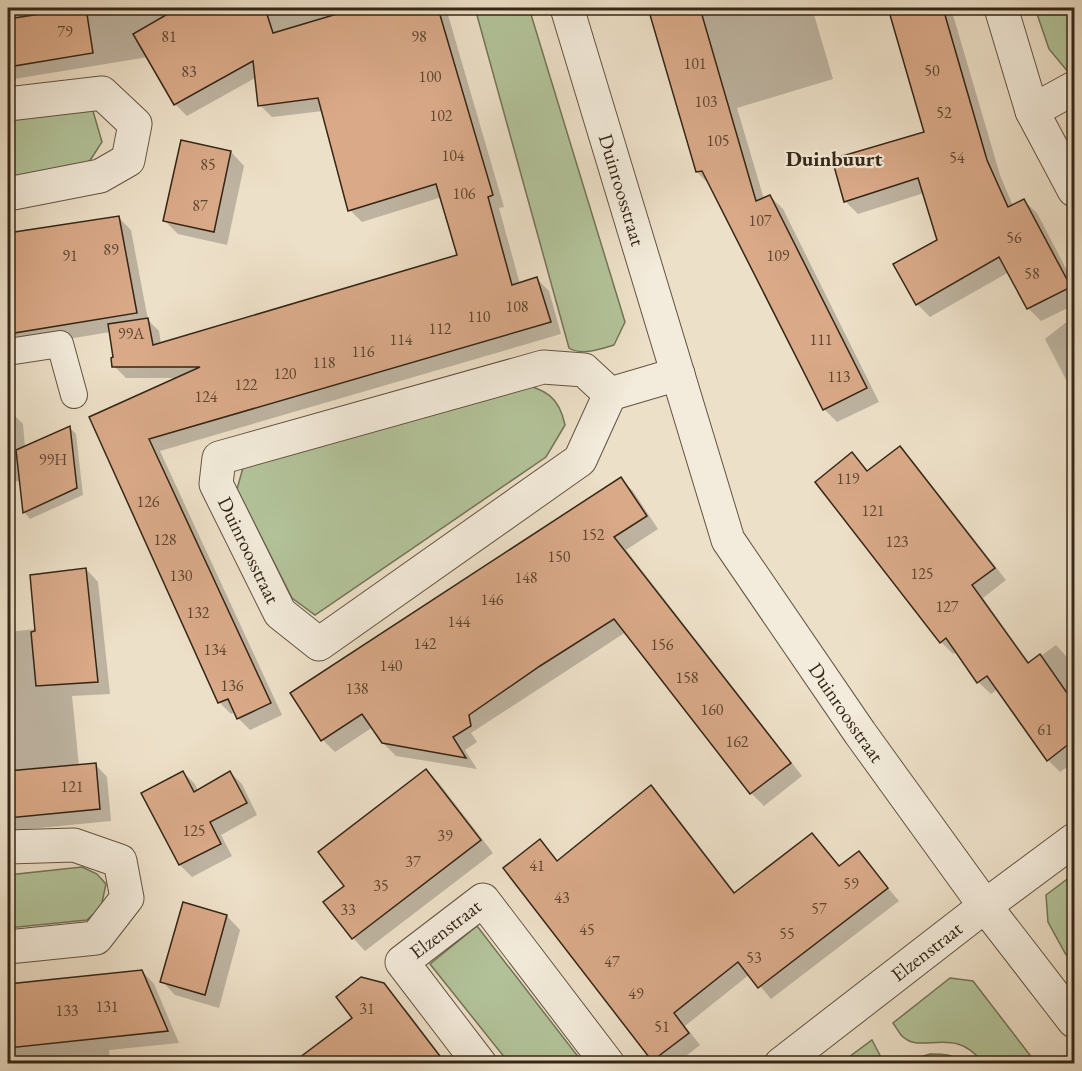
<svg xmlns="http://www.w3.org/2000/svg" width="1082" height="1071" viewBox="0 0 1082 1071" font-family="'EB Garamond',serif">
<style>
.green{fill:#b3c39a;stroke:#747458;stroke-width:1.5}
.shadow{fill:#0003}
.building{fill:#d9a988;stroke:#352616;stroke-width:1.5}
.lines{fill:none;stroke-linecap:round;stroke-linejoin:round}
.service-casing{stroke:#635442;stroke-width:28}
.minor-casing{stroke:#635442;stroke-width:35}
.service{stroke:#f3ebdb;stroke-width:26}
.minor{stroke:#f3ebdb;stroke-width:33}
.labels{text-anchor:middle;stroke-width:4.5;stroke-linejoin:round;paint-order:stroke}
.number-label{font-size:16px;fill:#5e4732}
.street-label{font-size:20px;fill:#352616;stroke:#f3ebdb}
.neighbourhood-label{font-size:21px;font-weight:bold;fill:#352616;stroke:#f3ebdb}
</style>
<rect width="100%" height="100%" fill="#ede0c8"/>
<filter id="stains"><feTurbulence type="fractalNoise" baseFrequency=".00333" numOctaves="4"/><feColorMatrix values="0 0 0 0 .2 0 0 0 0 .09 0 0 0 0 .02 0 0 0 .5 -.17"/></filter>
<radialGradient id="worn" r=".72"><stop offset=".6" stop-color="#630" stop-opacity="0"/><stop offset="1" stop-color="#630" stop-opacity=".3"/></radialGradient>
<g class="green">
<path d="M 475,8 L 529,8 L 625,322 L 614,345 C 601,349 581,356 569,348 Z"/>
<polygon points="1035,8 1074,8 1074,70 1069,73 1049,49"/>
<polygon points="69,104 93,111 102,142 89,162 8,183 8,115"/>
<path d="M 518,383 C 545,389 559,396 565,425 L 546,457 L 315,615 L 292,598 L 237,489 L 244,464 Z"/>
<polygon points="82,867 97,874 106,884 101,907 87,920 8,928 8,875"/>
<polygon points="1074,874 1074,966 1065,953 1048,922 1046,895"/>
<polygon points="477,926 583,1063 509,1063 430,964"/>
<path d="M 950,978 L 973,981 L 1036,1063 L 983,1063 C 953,1023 921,1057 901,1035 C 898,1031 895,1026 893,1023 Z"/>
<polygon points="872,1040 884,1063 841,1063"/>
<path d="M 930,1054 C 943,1054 955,1054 963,1063 L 912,1063 L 917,1058 Z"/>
</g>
<g class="shadow">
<polygon points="8,8 446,8 504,207 499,208 520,284 537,279 549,291 561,334 160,451 282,715 250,730 238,718 235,712 231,714 219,702 91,418 179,378 126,378 114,366 115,358 110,332 8,349 8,235 118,217 131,230 148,320 159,331 161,344 459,256 442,197 362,222 350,210 323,111 272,117 260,105 257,77 187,116 175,104 148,57 8,80"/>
<polygon points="649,8 812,8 833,79 737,108 764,199 770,196 783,209 879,402 837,422 824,409 710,185 697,172"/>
<polygon points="889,8 951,8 1000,175 1013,206 1024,201 1037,213 1074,284 1074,305 1041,321 1028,308 1009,272 930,317 917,304 939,241 924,193 858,214 845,201 926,133"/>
<polygon points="231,152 244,166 227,245 178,234 165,221"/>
<polygon points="1074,316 1074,395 1045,339"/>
<polygon points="8,412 11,412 23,424 25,447 69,427 76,434 83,495 30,519 24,512 20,481 8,482"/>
<polygon points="900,448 912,460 1006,580 983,598 1030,664 1056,645 1074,665 1074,762 1060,772 1048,760 998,689 991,694 978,682 957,651 953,654 941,642 852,454 868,472"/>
<polygon points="621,479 633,491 658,529 626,550 802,776 764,806 751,793 626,632 471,733 477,742 465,750 477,769 396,756 383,743 373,727 335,752 323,740"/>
<polygon points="86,569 98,582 110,694 72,696 79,766 95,764 107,777 111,821 8,831 8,632 36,629"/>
<polygon points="426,771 439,783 493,853 365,951 353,938 346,886"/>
<polygon points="183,772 195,784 198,791 230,772 242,784 257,815 221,835 232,856 192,877 180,865 143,793"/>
<polygon points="651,787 663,799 736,894 812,835 840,867 858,853 899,901 771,999 750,974 685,1026 700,1045 676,1064 656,1064 653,1060 540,841 559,862"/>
<polygon points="184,904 227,916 240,930 219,1008 175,995 162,981"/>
<polygon points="142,971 154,984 179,1043 109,1050 110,1064 8,1064 8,985"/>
<polygon points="395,1000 407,1011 447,1064 314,1064"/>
</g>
<g class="building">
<polygon points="79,8 86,8 93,53 8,67 8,19"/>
<polygon points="178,8 265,8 273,33 357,8 438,8 493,195 488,197 512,285 537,277 551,322 149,439 271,703 237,719 228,699 218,703 89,417 200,367 112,367 111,358 113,357 108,324 148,318 153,345 457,255 436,184 348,211 318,98 258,106 253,61 174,105 133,34"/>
<polygon points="648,8 700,8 756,201 770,195 867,388 823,410 702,171 696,172"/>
<polygon points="888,8 943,8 987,160 1008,207 1024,199 1071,287 1027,309 999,257 916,305 893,264 937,240 918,178 844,202 832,159 924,132"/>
<polygon points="181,140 231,151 214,232 163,221"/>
<polygon points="119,216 137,313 8,334 8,233"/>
<polygon points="70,426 77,488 23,513 16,450"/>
<polygon points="900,446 995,568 972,585 1028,663 1040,654 1074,703 1074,740 1047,761 987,676 977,683 946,638 940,643 815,482 852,452 867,471"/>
<polygon points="621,477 647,516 614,537 791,763 750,794 614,619 540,666 469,715 471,726 453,737 466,758 382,743 362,714 321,741 290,693"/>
<polygon points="86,568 98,682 36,686 31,632 35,631 30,575"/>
<polygon points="96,763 100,809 8,818 8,771"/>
<polygon points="426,769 481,840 352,939 323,902 344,886 318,852"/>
<polygon points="183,771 194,792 230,771 247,803 210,822 221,844 179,865 141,793"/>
<polygon points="651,785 734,893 812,833 839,866 859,851 888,888 758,988 738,962 674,1013 689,1033 652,1061 503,868 540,839 557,861"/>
<polygon points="183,902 227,915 205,995 160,982"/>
<polygon points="142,970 168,1031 8,1048 8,984"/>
<polygon points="361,977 384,983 446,1064 291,1064 352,1018 336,997"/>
</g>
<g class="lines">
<defs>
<polyline id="service" points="8,352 60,344 74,395"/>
<g id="minor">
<path id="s1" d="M 567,8 L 728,540 L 860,733 L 985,906 L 1074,1021"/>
<polyline points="1001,8 1032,111 1074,190"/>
<polyline points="8,104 102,93 135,124 128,160 100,176 8,194"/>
<polyline points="1032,111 1074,88"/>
<polygon points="543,367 584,370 610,394 580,460 319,644 280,613 216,484 219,458"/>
<polyline points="610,394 678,374"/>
<polyline points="8,847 74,845 120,861 127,898 96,938 8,947"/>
<path id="s2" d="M 480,1064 L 402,962 L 483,900 L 608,1064"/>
<path id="s3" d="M 781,1064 L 985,906 L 1074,840"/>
</g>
</defs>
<use href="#service" class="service-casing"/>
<use href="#minor" class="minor-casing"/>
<use href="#service" class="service"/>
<use href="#minor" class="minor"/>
</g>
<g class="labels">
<g class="number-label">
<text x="65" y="37">79</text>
<text x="169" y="42">81</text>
<text x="419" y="42">98</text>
<text x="695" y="69">101</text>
<text x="932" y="76">50</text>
<text x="189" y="77">83</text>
<text x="430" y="82">100</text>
<text x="706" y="107">103</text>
<text x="944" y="118">52</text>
<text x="441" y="121">102</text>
<text x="718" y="146">105</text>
<text x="453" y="161">104</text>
<text x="957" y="163">54</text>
<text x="208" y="170">85</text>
<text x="464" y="199">106</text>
<text x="200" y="211">87</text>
<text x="760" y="226">107</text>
<text x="1014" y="243">56</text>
<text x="111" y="255">89</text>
<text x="70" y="261">91</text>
<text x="778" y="261">109</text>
<text x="1032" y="279">58</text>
<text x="517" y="312">108</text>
<text x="479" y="322">110</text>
<text x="440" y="334">112</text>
<text x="131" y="339">99A</text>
<text x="401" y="345">114</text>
<text x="821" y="345">111</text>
<text x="363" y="357">116</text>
<text x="324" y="368">118</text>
<text x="285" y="379">120</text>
<text x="839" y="382">113</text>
<text x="246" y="390">122</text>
<text x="206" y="402">124</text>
<text x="53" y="465">99H</text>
<text x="848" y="484">119</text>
<text x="148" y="507">126</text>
<text x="873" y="516">121</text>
<text x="593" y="540">152</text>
<text x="165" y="545">128</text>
<text x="897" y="547">123</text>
<text x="559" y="562">150</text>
<text x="922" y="579">125</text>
<text x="181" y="581">130</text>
<text x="526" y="583">148</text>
<text x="492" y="605">146</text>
<text x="947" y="612">127</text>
<text x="198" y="618">132</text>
<text x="459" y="627">144</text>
<text x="425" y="649">142</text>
<text x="662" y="650">156</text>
<text x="215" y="655">134</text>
<text x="391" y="671">140</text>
<text x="687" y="683">158</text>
<text x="232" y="691">136</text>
<text x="357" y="694">138</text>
<text x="712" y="715">160</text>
<text x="1045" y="735">61</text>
<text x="737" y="747">162</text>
<text x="72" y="792">121</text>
<text x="194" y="836">125</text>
<text x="445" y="841">39</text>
<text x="413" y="867">37</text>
<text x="537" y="871">41</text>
<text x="851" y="889">59</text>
<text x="381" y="891">35</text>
<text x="562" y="903">43</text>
<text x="819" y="914">57</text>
<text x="348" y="915">33</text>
<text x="587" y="935">45</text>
<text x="787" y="939">55</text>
<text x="754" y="963">53</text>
<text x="612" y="967">47</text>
<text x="636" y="999">49</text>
<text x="107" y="1012">131</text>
<text x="367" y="1014">31</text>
<text x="67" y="1016">133</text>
<text x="662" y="1032">51</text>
</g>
<g class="street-label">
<text dy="7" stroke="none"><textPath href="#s1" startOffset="190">Duinroosstraat</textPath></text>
<text transform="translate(249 550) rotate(64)" y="7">Duinroosstraat</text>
<text dy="7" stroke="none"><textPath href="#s1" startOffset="765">Duinroosstraat</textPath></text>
<text dy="7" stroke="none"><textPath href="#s2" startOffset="183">Elzenstraat</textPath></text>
<text dy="7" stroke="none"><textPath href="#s3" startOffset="184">Elzenstraat</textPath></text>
</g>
<g class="neighbourhood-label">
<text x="834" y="166">Duinbuurt</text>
</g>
</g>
<rect width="1082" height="1071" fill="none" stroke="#ede0c8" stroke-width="30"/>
<rect x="9" y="9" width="1064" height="1053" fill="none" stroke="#352616" stroke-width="3"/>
<rect x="15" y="15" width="1052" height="1041" fill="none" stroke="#352616" stroke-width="1.5"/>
<rect width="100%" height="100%" filter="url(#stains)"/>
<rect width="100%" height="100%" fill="url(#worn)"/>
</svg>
